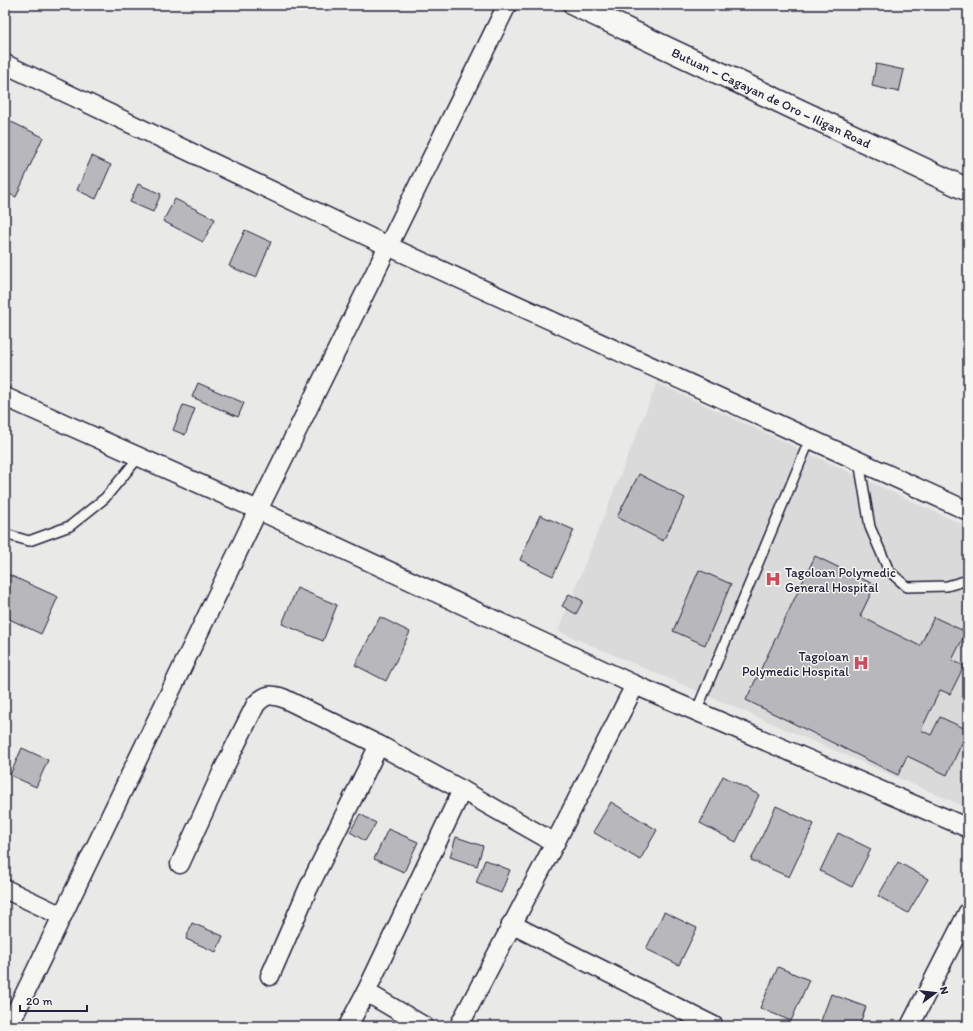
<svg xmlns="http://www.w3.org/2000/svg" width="973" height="1031" viewBox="0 0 973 1031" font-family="Itim,sans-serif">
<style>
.built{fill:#dadada}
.building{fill:#b8b8bc;stroke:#22223b}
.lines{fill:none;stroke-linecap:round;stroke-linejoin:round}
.service-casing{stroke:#22223b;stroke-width:12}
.minor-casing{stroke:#22223b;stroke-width:21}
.trunk-casing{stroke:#22223b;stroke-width:25}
.service{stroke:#f6f6f2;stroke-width:9}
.minor{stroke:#f6f6f2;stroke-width:18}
.trunk{stroke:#f6f6f2;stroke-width:22}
.labels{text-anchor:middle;stroke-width:3;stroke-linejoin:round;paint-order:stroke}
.street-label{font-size:13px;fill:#22223b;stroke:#f6f6f2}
.poi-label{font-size:13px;fill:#22223b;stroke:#f6f6f2;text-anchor:start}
</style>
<rect width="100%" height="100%" fill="#e9e9e7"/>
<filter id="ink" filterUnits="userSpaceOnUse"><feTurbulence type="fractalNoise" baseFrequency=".025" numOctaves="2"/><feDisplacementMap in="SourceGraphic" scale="8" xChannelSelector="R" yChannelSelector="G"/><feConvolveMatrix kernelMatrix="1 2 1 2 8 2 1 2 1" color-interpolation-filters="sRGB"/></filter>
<g filter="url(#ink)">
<polygon class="built" points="657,383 968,527 968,808 558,631"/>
<g class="building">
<polygon points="876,64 904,70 899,92 872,86"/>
<polygon points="5,119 43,137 16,197 5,192"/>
<polygon points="92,156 111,165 96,199 77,190"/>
<polygon points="138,184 161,194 153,212 130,202"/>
<polygon points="175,199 215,219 203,242 163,221"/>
<polygon points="245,230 271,242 256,278 229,266"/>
<polygon points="198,383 244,403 238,417 192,397"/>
<polygon points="183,405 195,409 185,435 173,430"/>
<polygon points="639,474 685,498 663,541 617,517"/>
<polygon points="540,515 574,530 553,576 520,560"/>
<polygon points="815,556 875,585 860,616 920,646 934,617 966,632 952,660 964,666 950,694 940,690 921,730 931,735 940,717 968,730 947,775 907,756 898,775 746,700"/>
<polygon points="699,570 731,584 705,645 673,631"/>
<polygon points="5,573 58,597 41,634 5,617"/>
<polygon points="297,588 337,605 323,641 282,624"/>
<polygon points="569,594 583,601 576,614 562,606"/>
<polygon points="380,617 410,632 386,681 355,665"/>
<polygon points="22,748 48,760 36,787 10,775"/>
<polygon points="723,776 759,795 736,842 700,823"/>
<polygon points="611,802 657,830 640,860 593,832"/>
<polygon points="776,806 814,824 789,877 751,860"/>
<polygon points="360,814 376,823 365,841 350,832"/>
<polygon points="388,829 418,842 404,872 374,859"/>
<polygon points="838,833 871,849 852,887 820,871"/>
<polygon points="456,837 483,846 477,866 450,857"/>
<polygon points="485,860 510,870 501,893 476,883"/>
<polygon points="898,862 928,879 908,913 878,896"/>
<polygon points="664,912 697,928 679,965 646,949"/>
<polygon points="192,923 223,936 216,952 186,939"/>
<polygon points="778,967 809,980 791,1021 760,1008"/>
<polygon points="831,994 866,1007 859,1026 819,1026"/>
</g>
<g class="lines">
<defs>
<g id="service">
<polyline points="859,461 870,527 889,571 907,587 947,586 968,580"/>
<polyline points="5,534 29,541 70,526 105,498 139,457"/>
<polyline points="696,712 810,439"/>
</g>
<g id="minor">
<polyline points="5,64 388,246 968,511"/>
<polyline points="5,397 258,510 635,685 968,828"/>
<path d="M 180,864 L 223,770 L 256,704 C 266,694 270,694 283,698 L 379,745 L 462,790 L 555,843"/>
<polyline points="5,889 62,916"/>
<polyline points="511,924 714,1026"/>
<polyline points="270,976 308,889 379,745"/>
<polyline points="366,992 424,1026"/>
<polyline points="9,1026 258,510 507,5"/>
<polyline points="348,1026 366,992 462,790"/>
<polyline points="459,1026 555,843 635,685"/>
<polyline points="910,1026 968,912"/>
</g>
<g id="trunk">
<path id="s1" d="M 575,5 L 968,190"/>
</g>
</defs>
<use href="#service" class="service-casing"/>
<use href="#minor" class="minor-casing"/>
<use href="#trunk" class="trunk-casing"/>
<use href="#service" class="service"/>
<use href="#minor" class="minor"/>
<use href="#trunk" class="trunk"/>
</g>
</g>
<defs>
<symbol id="hospital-bare" viewBox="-9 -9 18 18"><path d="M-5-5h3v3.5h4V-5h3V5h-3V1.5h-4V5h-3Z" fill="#d1495b" stroke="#f6f6f2" stroke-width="2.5" paint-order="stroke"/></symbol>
</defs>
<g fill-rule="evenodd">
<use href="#hospital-bare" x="762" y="568" width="22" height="22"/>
<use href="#hospital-bare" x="850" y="652" width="22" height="22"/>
</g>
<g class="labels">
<g class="street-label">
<text dy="5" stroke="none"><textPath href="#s1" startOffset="217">Butuan – Cagayan de Oro – Iligan Road</textPath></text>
</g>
<g class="poi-label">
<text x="785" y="577">Tagoloan Polymedic<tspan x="785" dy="15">General Hospital</tspan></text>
<text x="849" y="661" text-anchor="end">Tagoloan<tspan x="849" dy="15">Polymedic Hospital</tspan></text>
</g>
</g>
<rect width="973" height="1031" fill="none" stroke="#f6f6f2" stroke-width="20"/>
<rect x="10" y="10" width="953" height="1011" fill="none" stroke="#22223b" stroke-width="1.5" filter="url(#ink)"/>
<g transform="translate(935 993) rotate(75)" stroke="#f6f6f2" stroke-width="3" paint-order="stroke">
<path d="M0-3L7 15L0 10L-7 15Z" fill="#22223b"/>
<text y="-6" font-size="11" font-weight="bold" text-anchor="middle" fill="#22223b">N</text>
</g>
<path d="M20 1005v6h67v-6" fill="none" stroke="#22223b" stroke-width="2"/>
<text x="26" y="1005" font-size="12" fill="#22223b" stroke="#f6f6f2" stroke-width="3" paint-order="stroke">20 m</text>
</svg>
